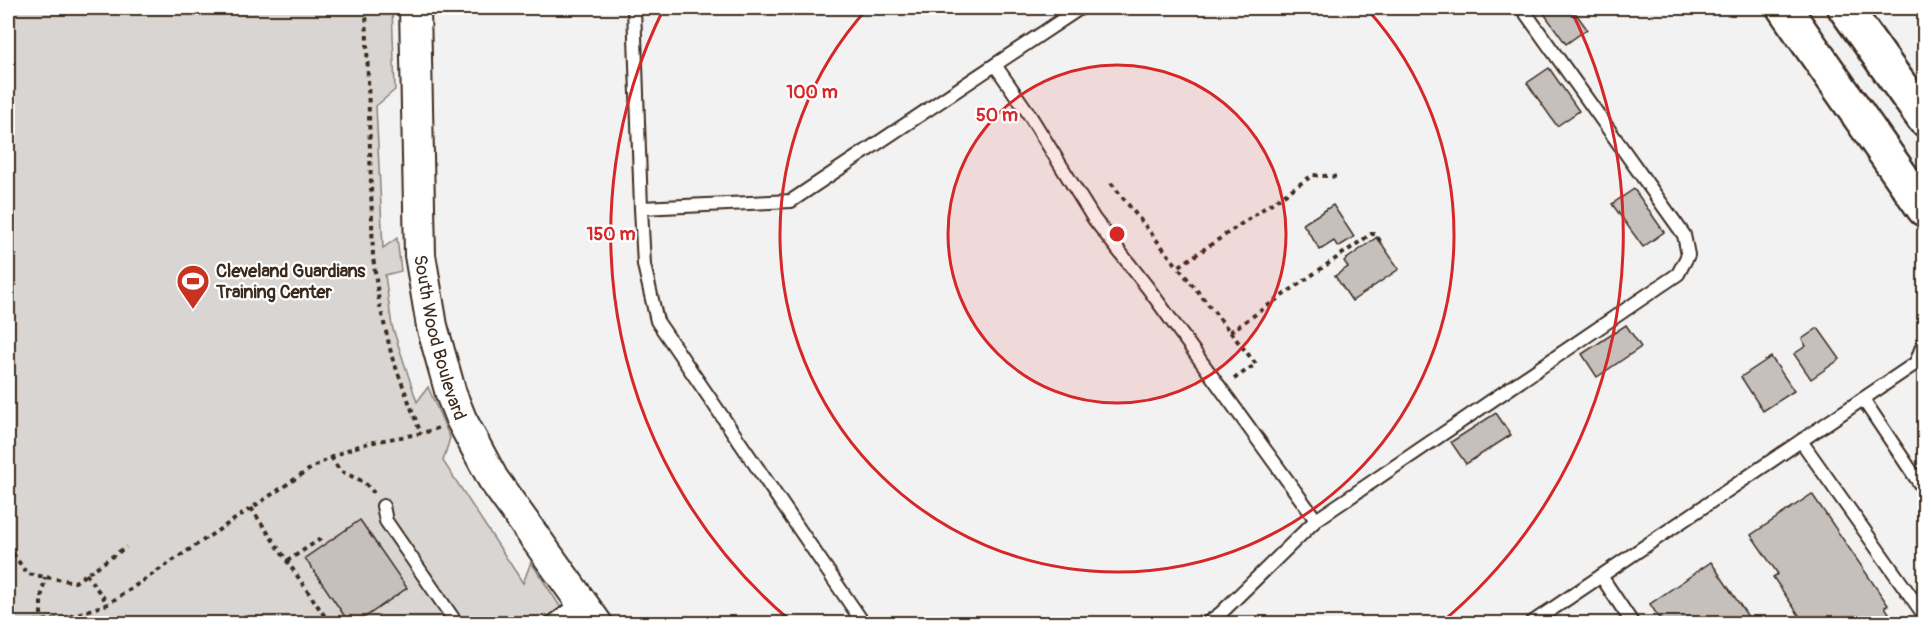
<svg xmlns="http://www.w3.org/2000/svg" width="1932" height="631" viewBox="0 0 1932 631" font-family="Pangolin,sans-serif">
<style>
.green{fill:#d8d5d2;stroke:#8a8078;stroke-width:1.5}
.building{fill:#c6c0bd;stroke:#3b2a1e;stroke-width:1.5}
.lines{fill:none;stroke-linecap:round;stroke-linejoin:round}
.service-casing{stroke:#3b2a1e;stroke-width:16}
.tertiary-casing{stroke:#3b2a1e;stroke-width:34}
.primary-casing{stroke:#3b2a1e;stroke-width:38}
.path{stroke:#3b2a1e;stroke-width:4;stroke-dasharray:4.5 4.5;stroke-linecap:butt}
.service{stroke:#fff;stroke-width:12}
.tertiary{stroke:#fff;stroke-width:30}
.primary{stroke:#fff;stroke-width:33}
.ring{fill:none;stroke:#d62828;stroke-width:3}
.labels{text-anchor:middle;stroke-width:4.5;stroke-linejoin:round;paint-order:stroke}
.poi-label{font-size:18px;font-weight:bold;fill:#3b2a1e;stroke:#fff;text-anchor:start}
.street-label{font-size:18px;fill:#3b2a1e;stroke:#fff}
.centre{fill:#d62828;stroke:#fff;stroke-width:3}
.ring-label{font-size:18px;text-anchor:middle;font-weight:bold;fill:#d62828;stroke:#fff;stroke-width:4.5;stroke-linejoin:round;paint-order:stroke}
</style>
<rect width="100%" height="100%" fill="#f3f2f2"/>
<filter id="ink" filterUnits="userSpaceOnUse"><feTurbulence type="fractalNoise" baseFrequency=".0167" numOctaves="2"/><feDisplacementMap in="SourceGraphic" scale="12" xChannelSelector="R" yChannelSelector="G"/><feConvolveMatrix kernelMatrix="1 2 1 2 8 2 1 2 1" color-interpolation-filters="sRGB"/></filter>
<g filter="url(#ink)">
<polygon class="green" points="8,8 392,8 395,90 376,106 383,248 397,238 401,271 385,275 392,326 417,402 428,387 450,438 443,461 523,583 531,562 571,623 8,623"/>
<g class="building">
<polygon points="1540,8 1572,8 1587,29 1566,44"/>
<polygon points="1549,68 1579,111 1557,126 1527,83"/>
<polygon points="1634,189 1664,232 1643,247 1612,204"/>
<polygon points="1333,205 1354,237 1338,247 1334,241 1320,250 1303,224"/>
<polygon points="1377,237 1399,269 1352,301 1335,276 1348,267 1344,261"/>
<polygon points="1626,325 1641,347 1597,377 1582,354"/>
<polygon points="1818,328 1840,359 1811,379 1794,354 1806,346 1802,339"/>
<polygon points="1771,357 1794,391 1763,411 1741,377"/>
<polygon points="1496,413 1511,435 1466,464 1451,442"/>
<polygon points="1812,494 1888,605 1885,607 1896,624 1805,624 1773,577 1778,574 1751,535"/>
<polygon points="360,520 407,588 355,624 350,624 305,558"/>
<polygon points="1711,562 1753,624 1663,624 1650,604"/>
</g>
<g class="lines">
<defs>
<g id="service">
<polyline points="634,8 641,208"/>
<polyline points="995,65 1027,111 1094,219 1148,288 1316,520"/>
<polyline points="1916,363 1924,341"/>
<polyline points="1863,399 1924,490"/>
<polyline points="1801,441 1924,615"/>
<polyline points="383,506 386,521 457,624"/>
<polyline points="1601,576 1633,624"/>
<polyline points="550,624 580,602"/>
<polyline points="864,624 657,321 644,265 641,208 791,201 1080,8"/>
<polyline points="1206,624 1221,613 1316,520 1678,274 1688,255 1684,235 1522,8"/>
<polyline points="1530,624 1916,363 1924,363"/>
</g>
<g id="tertiary">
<path id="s1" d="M 415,8 L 420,255 L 432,326 L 451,394 L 461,419 L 493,479 L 597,624"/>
</g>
<g id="primary">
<polyline points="1784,8 1924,209"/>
<polyline points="1845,8 1924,119"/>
</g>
</defs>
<use href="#service" class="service-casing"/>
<use href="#tertiary" class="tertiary-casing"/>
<use href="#primary" class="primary-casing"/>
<g class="path">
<polyline points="366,8 373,257 379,302 392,357 421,434"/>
<polyline points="1111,183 1178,267"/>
<polyline points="1230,332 1371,234 1375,234 1383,245"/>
<polyline points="1234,379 1256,364 1178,267 1313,175 1339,177"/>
<polyline points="331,457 340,471 364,482 374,493"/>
<polyline points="251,508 330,624"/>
<polyline points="8,546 27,574 75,582 126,547"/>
<polyline points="287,561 322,538"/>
<polyline points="86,574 108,604"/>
<path d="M 8,620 L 20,623 L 62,619 L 108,604 L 310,469 C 330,457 351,447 374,442 C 396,437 417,436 438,428"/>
<polyline points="41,624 41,599 45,577"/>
</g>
<use href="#service" class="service"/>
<use href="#tertiary" class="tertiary"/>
<use href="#primary" class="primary"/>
</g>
</g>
<circle cx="1117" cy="234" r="169" fill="#d62828" fill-opacity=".12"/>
<g class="ring">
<circle cx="1117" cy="234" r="169"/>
<path d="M1367 9A337 337 0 1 1 867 9"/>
<path d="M792 622A506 506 0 0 1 664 8M1570 8A506 506 0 0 1 1442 622"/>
</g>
<defs>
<symbol id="stadium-pin" viewBox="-11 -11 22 30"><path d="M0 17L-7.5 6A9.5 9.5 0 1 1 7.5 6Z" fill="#c8321e" stroke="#fff"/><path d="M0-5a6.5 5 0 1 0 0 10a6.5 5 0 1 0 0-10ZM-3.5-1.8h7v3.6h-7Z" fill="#fff"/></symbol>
</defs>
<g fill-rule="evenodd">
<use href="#stadium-pin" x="174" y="262" width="38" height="52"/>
</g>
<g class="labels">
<g class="poi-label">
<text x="216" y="277">Cleveland Guardians<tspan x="216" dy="21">Training Center</tspan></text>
</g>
<g class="street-label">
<text dy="6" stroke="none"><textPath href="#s1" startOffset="332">South Wood Boulevard</textPath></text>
</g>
</g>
<circle cx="1117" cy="234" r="9" class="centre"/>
<g class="ring-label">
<text x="812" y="98">100 m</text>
<text x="997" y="121">50 m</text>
<text x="611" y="240">150 m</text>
</g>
<rect width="1932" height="631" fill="none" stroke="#fff" stroke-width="30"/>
<rect x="15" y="15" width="1902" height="601" fill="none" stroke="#3b2a1e" stroke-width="2" filter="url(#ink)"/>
</svg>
